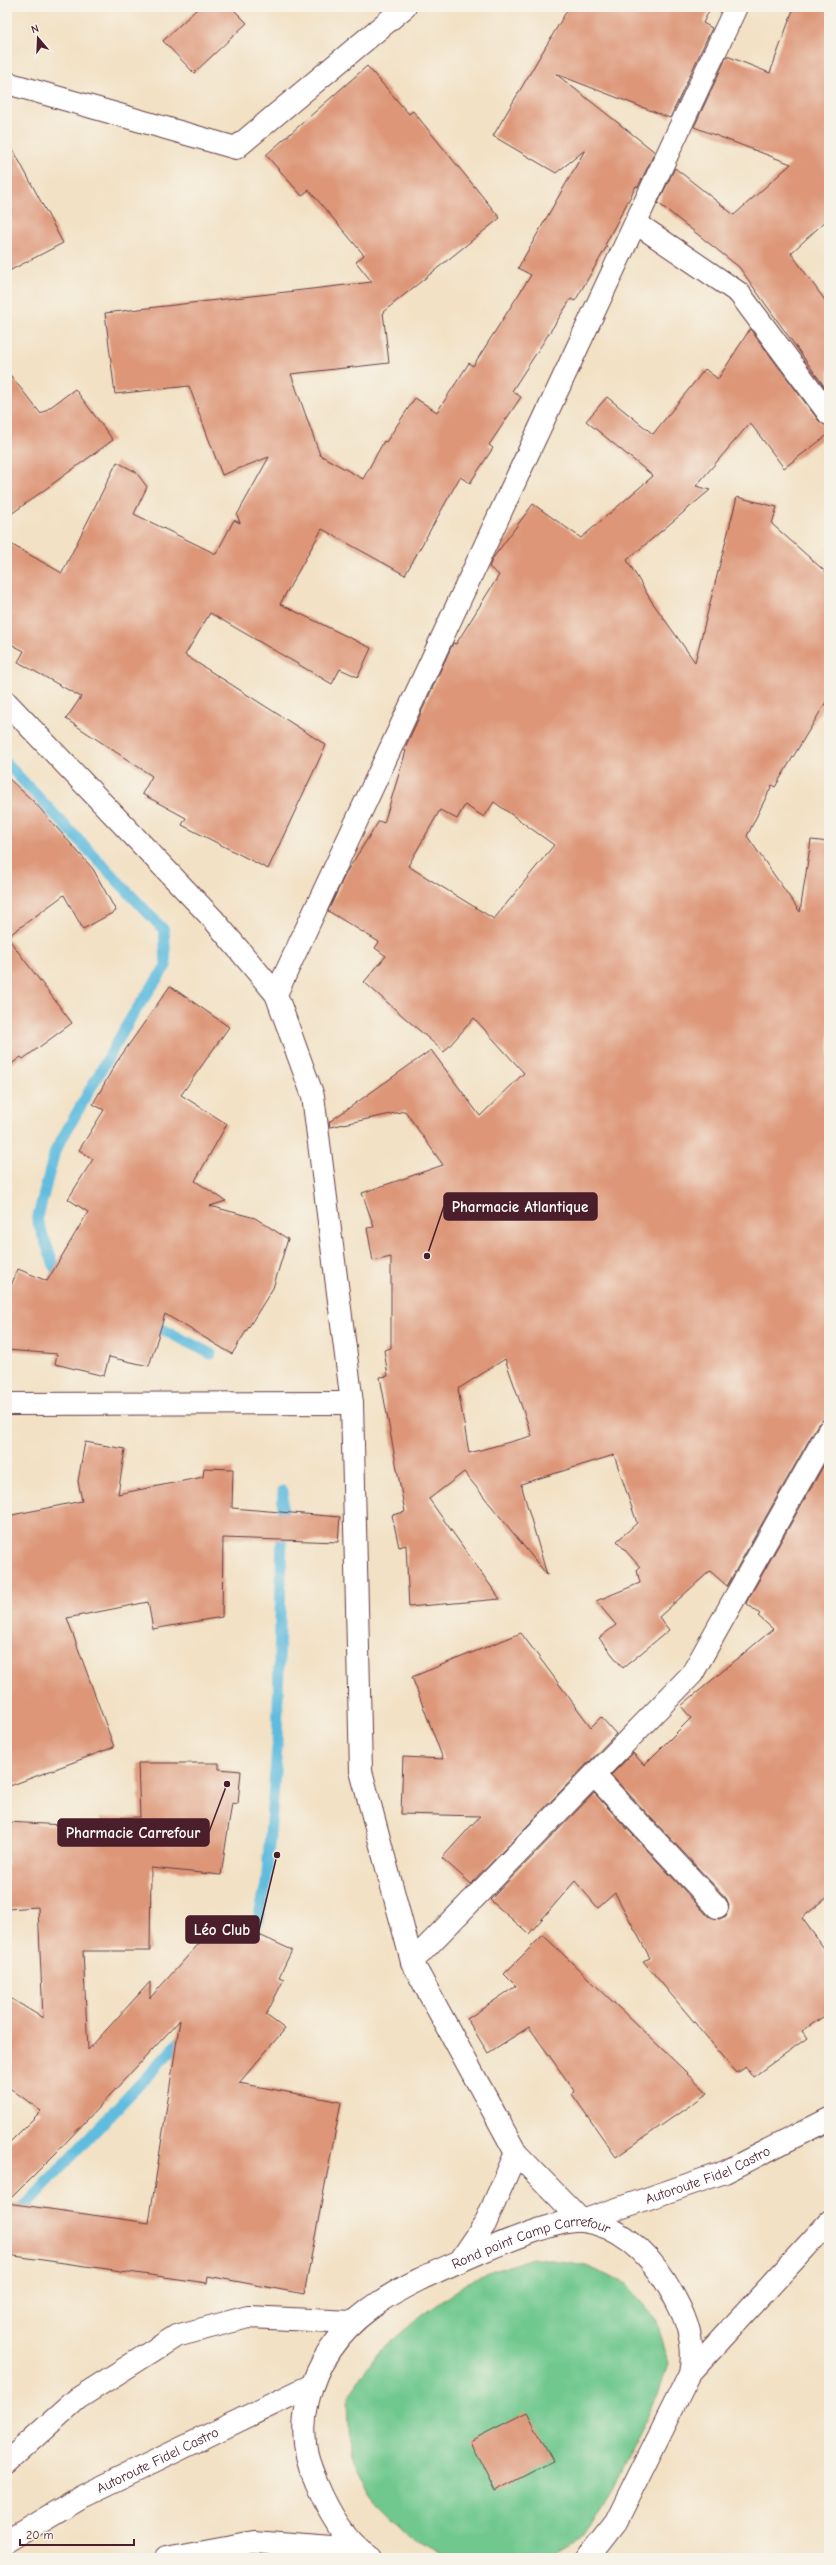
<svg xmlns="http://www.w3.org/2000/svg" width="836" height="2565" viewBox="0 0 836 2565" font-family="'Comic Neue',sans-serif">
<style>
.green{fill:#70c88e;stroke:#5d745c}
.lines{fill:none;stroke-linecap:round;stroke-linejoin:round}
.stream{stroke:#60bcde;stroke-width:11}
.building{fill:#dd9678;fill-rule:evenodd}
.service-casing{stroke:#633c42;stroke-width:24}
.minor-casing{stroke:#633c42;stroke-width:24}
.trunk-casing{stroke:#633c42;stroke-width:24}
.service{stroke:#fff;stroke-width:22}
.minor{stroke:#fff;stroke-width:22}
.trunk{stroke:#fff;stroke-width:22}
.labels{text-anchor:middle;stroke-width:3;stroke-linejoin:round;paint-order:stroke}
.street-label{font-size:14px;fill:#4a1f2b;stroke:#f7f3e8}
.leader{fill:none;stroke:#4a1f2b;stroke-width:1.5}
.callout-dot{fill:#4a1f2b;stroke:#f7f3e8;stroke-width:1.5}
.callout{fill:#4a1f2b;stroke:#4a1f2b;stroke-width:1.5}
.callout-label{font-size:15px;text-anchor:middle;font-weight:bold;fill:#fff}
</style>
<rect width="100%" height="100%" fill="#f7f3e8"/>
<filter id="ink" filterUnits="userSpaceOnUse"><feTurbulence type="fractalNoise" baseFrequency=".025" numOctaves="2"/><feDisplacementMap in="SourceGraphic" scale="8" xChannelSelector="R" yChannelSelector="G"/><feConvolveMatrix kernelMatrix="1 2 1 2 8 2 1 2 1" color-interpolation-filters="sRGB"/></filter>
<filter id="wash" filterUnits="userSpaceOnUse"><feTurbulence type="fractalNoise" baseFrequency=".012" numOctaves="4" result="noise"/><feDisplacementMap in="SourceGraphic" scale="16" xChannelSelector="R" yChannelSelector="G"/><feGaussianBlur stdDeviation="0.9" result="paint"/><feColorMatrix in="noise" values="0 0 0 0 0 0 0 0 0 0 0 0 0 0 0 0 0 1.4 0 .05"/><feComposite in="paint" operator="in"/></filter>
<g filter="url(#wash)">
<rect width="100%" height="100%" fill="#f2e1c5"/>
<polygon class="green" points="532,2258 586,2266 627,2284 657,2320 668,2364 658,2394 613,2489 585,2536 547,2558 450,2558 411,2540 374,2503 350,2453 348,2396 378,2353 422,2315 476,2277"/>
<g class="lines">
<g class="stream">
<polyline points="7,764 164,930 166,966 132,1016 55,1151 37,1220 58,1276 63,1278"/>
<polyline points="148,1322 211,1354"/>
<polyline points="252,1946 266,1884 277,1747 283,1491"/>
<polyline points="23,2208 186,2035"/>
</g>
</g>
<g id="blocks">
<g class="building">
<polygon points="199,7 231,7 247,23 194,73 163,41"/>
<polygon points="569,7 711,7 703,23 712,28 670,118 556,74 655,152 638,187 636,186 605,245 607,246 575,301 571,299 512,391 521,397 489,445 493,448 470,483 460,477 405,575 322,529 280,604 371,648 358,677 340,669 332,684 210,613 185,655 326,745 268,869 182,825 186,818 142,794 152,776 66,719 81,697 18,662 24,651 7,642 7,542 62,573 117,462 136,472 147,487 134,514 216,554 234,520 240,523 237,515 269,457 222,475 189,386 115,394 105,313 372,282 356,262 364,255 309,190 302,196 266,155 367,66 409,114 413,111 500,218 383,312 389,363 291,374 320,455 363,479 384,441 386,442 415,398 437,412 469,363 473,366 531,275 518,268 585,150 556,173 493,136"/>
<polygon points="794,7 829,7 829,218 791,253 829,306 829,393 739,267 658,203 675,168 734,215 791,164 694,127 727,56 770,73"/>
<polygon points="7,138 63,243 7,272"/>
<path d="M 750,329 L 819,421 L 829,426 L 829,434 L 784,468 L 750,423 L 696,486 L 710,490 L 627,560 L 652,602 L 695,662 L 737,497 L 777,507 L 772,524 L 829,575 L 829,697 L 775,787 L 772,785 L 747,836 L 800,912 L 811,840 L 829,842 L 829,1418 L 818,1424 L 727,1586 L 710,1571 L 659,1617 L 669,1630 L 623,1668 L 599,1638 L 616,1625 L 596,1601 L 640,1583 L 637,1570 L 640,1567 L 617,1541 L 637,1523 L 614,1455 L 521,1484 L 547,1575 L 464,1472 L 429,1499 L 500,1599 L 409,1607 L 406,1545 L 399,1547 L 392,1515 L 405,1512 L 380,1377 L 388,1376 L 384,1350 L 391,1348 L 391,1257 L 373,1261 L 367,1228 L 374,1227 L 362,1193 L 443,1165 L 405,1111 L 330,1127 L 329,1122 L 431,1050 L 480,1116 L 524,1073 L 474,1018 L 444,1052 L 364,982 L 386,956 L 375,948 L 379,942 L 328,911 L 347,871 L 379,821 L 384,823 L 406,751 L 404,750 L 453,643 L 456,644 L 499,575 L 489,567 L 493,558 L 533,504 L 581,538 L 653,476 L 586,421 L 607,397 L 653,434 L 705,369 L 718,379 ZM 494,802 L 554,845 L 494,919 L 408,866 L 440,810 L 457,819 L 465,805 L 484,817 ZM 505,1359 L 532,1436 L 469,1453 L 458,1389 Z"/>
<polygon points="7,371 41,414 75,389 113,440 7,517"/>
<polygon points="7,777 35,803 93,869 116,911 83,929 64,895 7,937 72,1023 23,1059 21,1057 7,1067"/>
<polygon points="170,986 229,1027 181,1095 227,1124 195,1181 226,1201 210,1206 255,1218 288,1239 273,1288 232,1354 165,1314 149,1366 109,1357 104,1376 55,1364 57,1354 7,1350 7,1295 18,1269 47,1281 88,1212 68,1199 93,1159 79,1150 104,1110 93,1104 116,1063"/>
<polygon points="85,1442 125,1449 118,1494 203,1477 204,1468 233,1469 232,1508 340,1517 338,1542 223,1538 222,1617 153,1629 148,1602 67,1618 114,1747 7,1787 7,1516 82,1501 78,1481"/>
<polygon points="829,1456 829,1896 802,1918 829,1955 829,2013 802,2031 807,2038 753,2077 746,2067 737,2073 643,1961 650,1958 615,1893 598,1908 575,1881 529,1934 490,1900 594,1793 708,1916 719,1919 726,1916 729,1905 726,1898 611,1775 633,1753 644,1765 691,1718 681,1706 773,1629 758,1616 760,1614 746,1603"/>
<polygon points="521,1633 591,1727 601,1717 616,1734 471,1884 442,1858 480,1816 401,1814 403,1757 443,1759 412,1677"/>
<polygon points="138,1763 219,1763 219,1769 241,1771 238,1804 232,1803 221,1875 151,1868 150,1951 83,1951 88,2050 150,1982 150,1998 222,1918 292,1950 279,1977 284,1979 266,2015 285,2029 239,2083 341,2102 304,2294 208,2276 207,2283 7,2255 7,2203 149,2223 180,2020 57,2152 7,2202 7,2145 41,2111 7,2086 7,1996 43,2018 38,1907 7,1909 7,1822 100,1827 100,1818 140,1817"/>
<polygon points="543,1935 708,2093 616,2157 572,2094 575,2092 529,2027 488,2053 467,2019 516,1986 504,1974"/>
<polygon points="527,2412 553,2461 495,2491 470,2441"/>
</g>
</g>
</g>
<g filter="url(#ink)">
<use href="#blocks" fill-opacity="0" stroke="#633c42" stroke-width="1"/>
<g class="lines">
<defs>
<g id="service">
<polyline points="7,83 236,148 405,7"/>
<polyline points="636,223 739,293 829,414"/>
<polyline points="595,1776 717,1907"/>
<polyline points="7,2462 77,2399 176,2336 248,2317 352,2322"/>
</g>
<g id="minor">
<polyline points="7,703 213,919 276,994 313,1096 352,1403 361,1771 412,1962 516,2153 582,2221"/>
<polyline points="276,994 736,7"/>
<polyline points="7,1404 352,1403"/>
<polyline points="412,1962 692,1674 829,1430"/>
<polyline points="460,2261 485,2224 516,2153"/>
</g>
<g id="trunk">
<path id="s1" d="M 582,2221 L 725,2172 L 829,2119"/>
<polyline points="690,2373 829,2222"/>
<path id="s2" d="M 7,2541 L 81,2497 L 312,2385"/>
<polyline points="167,2558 253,2542 359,2550"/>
<path id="s3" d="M 371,2558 C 345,2541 328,2511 316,2482 C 304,2456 301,2428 308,2400 C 328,2314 407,2284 481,2252 C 502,2243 560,2219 582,2221 C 618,2225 647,2252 665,2281 C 683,2310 697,2339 690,2373 L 616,2522 L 588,2558"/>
</g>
</defs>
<use href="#service" class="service-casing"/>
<use href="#minor" class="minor-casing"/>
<use href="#trunk" class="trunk-casing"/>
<use href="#service" class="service"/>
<use href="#minor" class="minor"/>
<use href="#trunk" class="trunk"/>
</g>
</g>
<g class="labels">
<g class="street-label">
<text dy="5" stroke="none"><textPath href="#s1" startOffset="134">Autoroute Fidel Castro</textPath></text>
<text dy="5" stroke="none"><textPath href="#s3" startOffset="469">Rond point Camp Carrefour</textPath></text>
<text dy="5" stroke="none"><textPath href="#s2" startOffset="171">Autoroute Fidel Castro</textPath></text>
</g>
</g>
<path class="leader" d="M427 1256L444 1206M227 1784L209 1832M277 1855L259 1930"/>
<g class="callout-dot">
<circle cx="427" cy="1256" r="4"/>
<circle cx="227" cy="1784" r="4"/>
<circle cx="277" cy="1855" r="4"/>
</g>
<g class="callout">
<rect x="444" y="1193" width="153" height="27" rx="4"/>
<rect x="58" y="1819" width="151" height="27" rx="4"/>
<rect x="186" y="1916" width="73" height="27" rx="4"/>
</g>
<g class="callout-label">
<text x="520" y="1212">Pharmacie Atlantique</text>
<text x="133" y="1838">Pharmacie Carrefour</text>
<text x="222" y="1935">Léo Club</text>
</g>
<rect width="836" height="2565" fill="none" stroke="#f7f3e8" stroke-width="24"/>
<g transform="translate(38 38) rotate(341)" stroke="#f7f3e8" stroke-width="3" paint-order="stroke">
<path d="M0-3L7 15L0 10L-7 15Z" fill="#4a1f2b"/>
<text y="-6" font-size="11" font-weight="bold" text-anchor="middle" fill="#4a1f2b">N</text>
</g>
<path d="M20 2539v6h114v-6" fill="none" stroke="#4a1f2b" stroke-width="2"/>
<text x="26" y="2539" font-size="12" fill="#4a1f2b" stroke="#f7f3e8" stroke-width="3" paint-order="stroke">20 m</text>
</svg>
